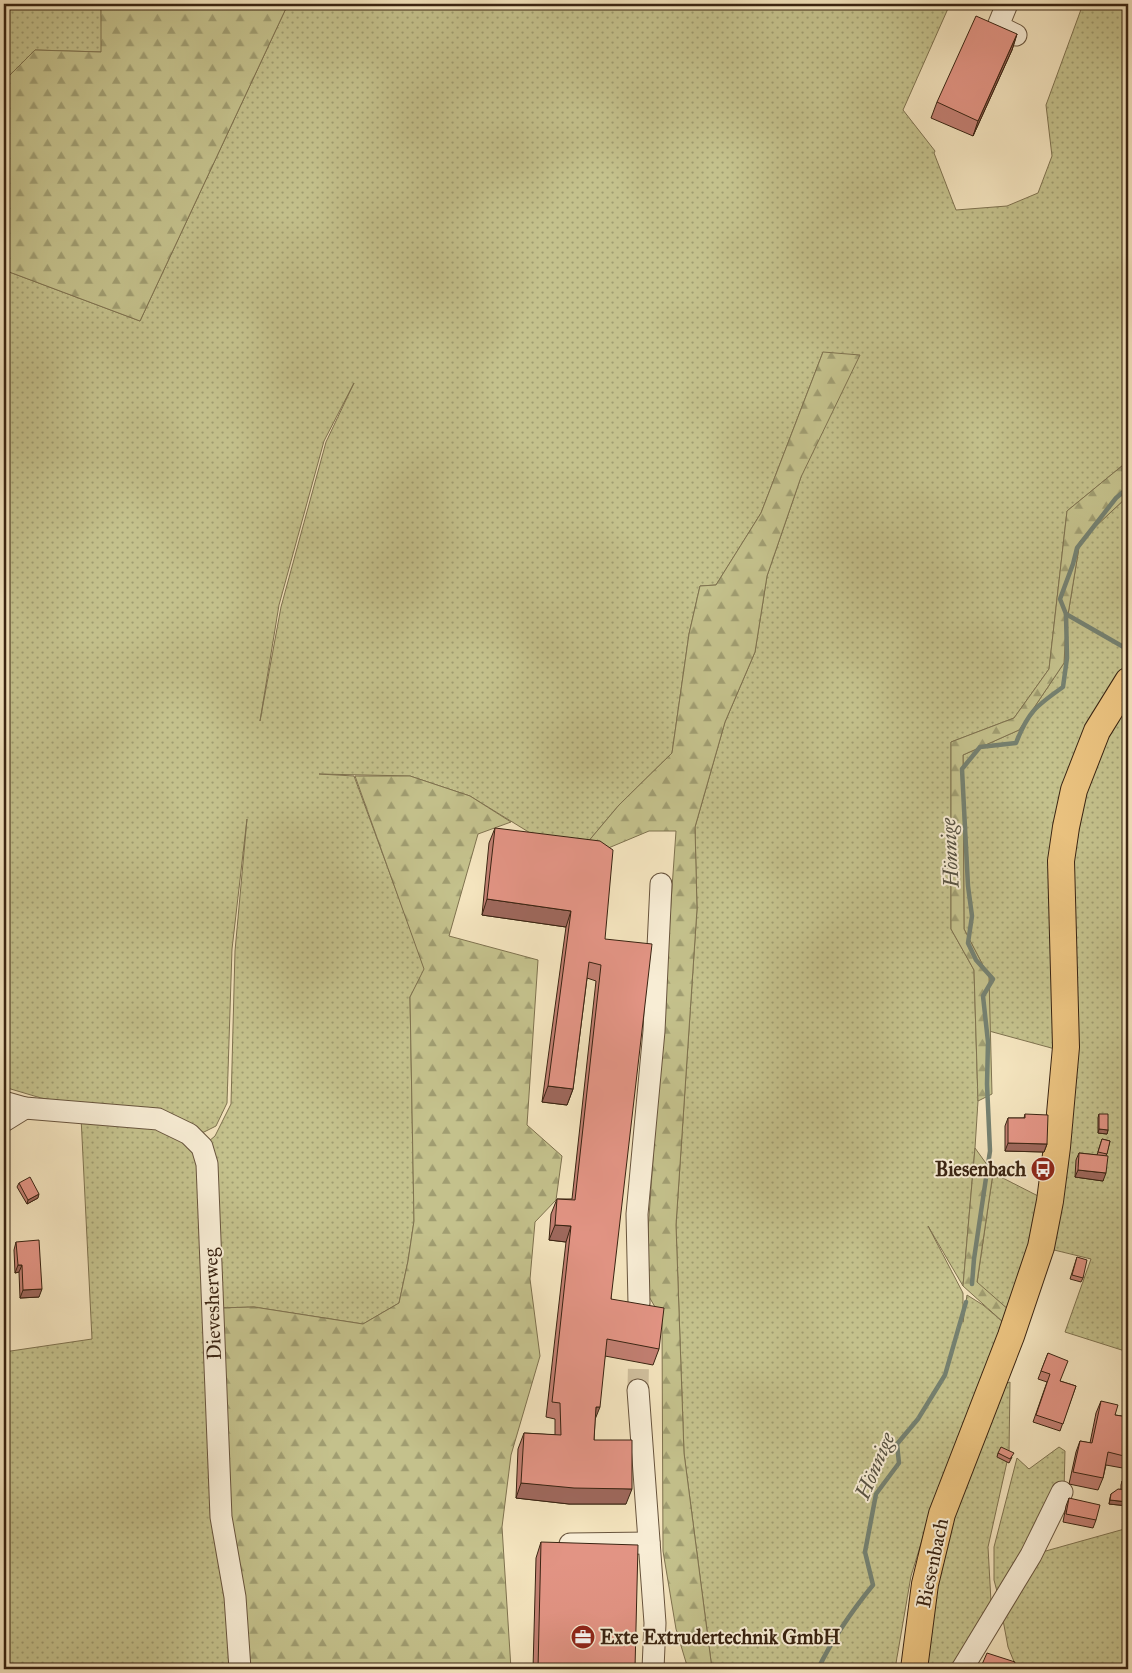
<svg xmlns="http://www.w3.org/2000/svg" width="1132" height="1673" viewBox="0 0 1132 1673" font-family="'IM FELL Great Primer',serif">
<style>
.green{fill:url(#green-dots);stroke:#7f724f;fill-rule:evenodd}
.forest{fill:url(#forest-firs);stroke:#7f724f}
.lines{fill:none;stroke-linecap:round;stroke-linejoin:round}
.stream{stroke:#758171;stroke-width:4.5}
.minor-tunnel{stroke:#cfbe9c;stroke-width:21;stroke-dasharray:21 11;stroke-linecap:butt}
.minor-casing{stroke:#68543d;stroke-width:23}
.major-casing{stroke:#3a2412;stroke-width:28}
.minor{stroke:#f8edd5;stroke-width:21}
.major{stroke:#eac27f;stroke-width:26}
.wall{fill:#c27f72;stroke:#3a2412}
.shaded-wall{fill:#9e685c;stroke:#3a2412}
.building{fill:#e29484;stroke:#3a2412}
.labels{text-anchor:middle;stroke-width:4;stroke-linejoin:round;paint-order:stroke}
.poi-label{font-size:20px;font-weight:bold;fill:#3a2412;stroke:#f8edd5;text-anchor:end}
.street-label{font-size:20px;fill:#3a2412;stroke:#f8edd5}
.water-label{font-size:21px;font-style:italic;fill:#575242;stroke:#f8edd5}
</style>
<defs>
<pattern id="green-dots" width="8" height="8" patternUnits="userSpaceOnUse" patternTransform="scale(1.25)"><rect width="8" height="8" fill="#c4c18c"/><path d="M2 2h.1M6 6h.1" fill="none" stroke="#a09d71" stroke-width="1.8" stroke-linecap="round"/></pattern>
<pattern id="forest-firs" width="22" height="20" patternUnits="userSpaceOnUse" patternTransform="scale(1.25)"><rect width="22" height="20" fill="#c4c18c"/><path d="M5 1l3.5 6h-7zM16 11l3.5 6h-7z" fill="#a09d71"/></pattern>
</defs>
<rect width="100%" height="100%" fill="#f4e4be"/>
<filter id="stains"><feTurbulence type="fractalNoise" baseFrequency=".004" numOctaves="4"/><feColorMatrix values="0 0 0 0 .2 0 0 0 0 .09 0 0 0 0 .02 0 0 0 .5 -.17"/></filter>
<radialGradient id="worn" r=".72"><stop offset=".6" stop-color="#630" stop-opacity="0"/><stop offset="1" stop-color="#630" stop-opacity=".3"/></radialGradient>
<g class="green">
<polygon points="4,4 101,4 102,52 35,50 8,77 4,85"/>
<path d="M 288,4 L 950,4 L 903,110 L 935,151 L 934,153 L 956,210 L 1007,206 L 1038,193 L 1052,156 L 1046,105 L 1083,4 L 1128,4 L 1128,461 L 1067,511 L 1049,669 L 1014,718 L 951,742 L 951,929 L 974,970 L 978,1101 L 975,1148 L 963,1286 L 928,1226 L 963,1293 L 963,1322 L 967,1295 L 983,1305 L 1003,1322 L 936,1495 L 911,1576 L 895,1669 L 712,1669 L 684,1453 L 676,1225 L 697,909 L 695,827 L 725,722 L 755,652 L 767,576 L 801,477 L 823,352 L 761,513 L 716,585 L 700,586 L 689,634 L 672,753 L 619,805 L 587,843 L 540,839 L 470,796 L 410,776 L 319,774 L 354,776 L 425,969 L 410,997 L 414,1221 L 408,1261 L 399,1303 L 363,1324 L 254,1307 L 216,1308 L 202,1147 L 215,1136 L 231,1104 L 235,951 L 247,819 L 232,949 L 227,1103 L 216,1126 L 202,1133 L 112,1111 L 41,1098 L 4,1087 L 4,270 L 140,321 ZM 354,383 L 326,442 L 281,607 L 260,721 L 279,605 L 324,441 Z"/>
<polygon points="1128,496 1128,667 1089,722 1064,784 1055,1049 989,1031 989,977 964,929 963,755 1019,730 1064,663 1066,627 1080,541"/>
<polygon points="1128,699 1128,1352 1065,1332 1091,1259 1050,1249 1068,1165 1077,1053 1073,863 1086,791 1108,731"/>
<polygon points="81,1117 112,1119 182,1135 200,1163 236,1669 4,1669 4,1352 92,1339"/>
<polygon points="993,1173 1042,1198 1010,1311 977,1283"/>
<polygon points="1010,1382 1009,1453 988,1547 991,1602 955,1669 924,1669 924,1657 951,1515 1000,1386"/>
<polygon points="1059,1447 1065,1451 1064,1491 1000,1603 994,1580 994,1547 1017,1458 1029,1469"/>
<polygon points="1128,1528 1128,1669 1017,1669 1008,1647 1001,1609 1035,1554"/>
</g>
<g class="forest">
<polygon points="101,4 288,4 140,321 4,270 4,85 8,77 35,50 101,52"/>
<polygon points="823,352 860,355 801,477 767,576 755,652 725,722 695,827 697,909 676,1225 684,1453 712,1669 688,1669 676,1629 663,1551 662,1319 644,1288 676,831 649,831 606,849 587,843 619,805 672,753 689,634 700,586 716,585 761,513"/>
<polygon points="1128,461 1128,496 1080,541 1066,627 1064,663 1019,730 963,755 964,929 989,977 992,1094 978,1101 974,970 951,929 951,742 1014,718 1049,669 1067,511"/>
<polygon points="355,776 410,776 470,796 511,822 478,834 449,936 538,960 527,1125 562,1156 556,1200 535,1222 530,1279 540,1356 511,1455 502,1527 511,1669 245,1669 226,1517 216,1308 254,1307 363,1324 399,1303 408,1261 414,1221 410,997 424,969"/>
<polygon points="975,1148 993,1173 977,1282 1010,1311 1003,1322 963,1286"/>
</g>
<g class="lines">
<g class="stream">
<polyline points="1066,614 1127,649"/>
<polyline points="1128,726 1125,729 1128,744"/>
<path d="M 972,1284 L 974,1259 L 990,1151 L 987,1084 L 988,1042 L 983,996 L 993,979 L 976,960 L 968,943 L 972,916 L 968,886 L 962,769 L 980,747 L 1016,743 C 1028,712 1036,706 1063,687 L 1067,658 L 1066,614 L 1060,599 L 1073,564 L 1077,548 L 1116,498 L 1128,488"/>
<path d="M 818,1669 C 833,1638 851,1612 873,1585 L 865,1552 L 876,1494 L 899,1463 L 897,1444 L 918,1419 L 945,1375 L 966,1302"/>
</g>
<polyline class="minor-tunnel" points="638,1390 639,1334"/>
<defs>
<g id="minor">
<polyline points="1007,4 998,26 1016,35"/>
<polyline points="4,1102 25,1108 158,1119 189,1134 202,1147 207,1164 221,1517 235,1597 240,1669"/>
<polyline points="4,1121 25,1108"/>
<polyline points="639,1303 637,1214 654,1031 661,884"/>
<polyline points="638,1390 655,1623 653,1669"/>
<polyline points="570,1544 649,1543"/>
<polyline points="962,1669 1031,1555 1062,1492"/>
</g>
<polyline id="major" points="914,1669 925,1584 942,1514 1011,1336 1041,1247 1050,1201 1057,1147 1066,1047 1061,861 1066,827 1074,790 1097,731 1128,681"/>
</defs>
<use href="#minor" class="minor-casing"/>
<use href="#major" class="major-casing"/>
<use href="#minor" class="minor"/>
<use href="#major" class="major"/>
</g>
<g class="wall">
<polygon points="1017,34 1012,50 973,136 931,118 937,102"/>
<polygon points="495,828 605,939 611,1299 659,1349 653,1365 605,1356 595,1420 594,1440 626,1504 569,1504 516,1498 518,1449 524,1433 555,1435 555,1419 546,1417 566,1242 549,1240 551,1214 557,1199 572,1199 596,981 587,978 573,1089 567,1105 542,1102 566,927 482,915 489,843"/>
<polygon points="1025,1114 1047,1144 1044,1152 1005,1151 1005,1126 1008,1118 1024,1118"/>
<polygon points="1099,1114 1108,1130 1107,1134 1098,1133 1098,1118"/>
<polygon points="1102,1139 1110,1141 1106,1156 1103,1181 1075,1177 1076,1160 1079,1153 1097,1155"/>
<polygon points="19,1183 38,1198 27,1204 17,1187"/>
<polygon points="16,1242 39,1297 20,1298 19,1272 15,1273 14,1250"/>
<polygon points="1077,1257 1083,1278 1081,1282 1070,1279"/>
<polygon points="1048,1353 1060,1381 1076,1386 1060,1431 1033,1422 1047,1382 1038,1379"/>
<polygon points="1101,1401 1115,1415 1128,1417 1128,1469 1106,1465 1103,1478 1098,1490 1069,1484 1076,1452 1080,1441 1090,1443 1096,1413"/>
<polygon points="998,1453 1012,1457 1009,1463 997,1457"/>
<polygon points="1128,1478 1128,1506 1109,1504 1110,1498 1111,1494 1121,1489 1121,1485 1122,1481"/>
<polygon points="1069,1498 1096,1520 1093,1528 1063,1522 1066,1506"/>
<polygon points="541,1542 635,1668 635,1669 533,1669 536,1558"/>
</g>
<g class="shaded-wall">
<polygon points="1017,34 1012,50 973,136 978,121"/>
<polygon points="487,899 571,911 566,927 482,915"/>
<polygon points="548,1086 573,1089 567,1105 542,1102"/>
<polygon points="1099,1129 1108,1130 1107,1134 1098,1133"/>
<polygon points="1008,1143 1047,1144 1044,1152 1005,1151"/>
<polygon points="1078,1170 1106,1173 1103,1181 1075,1177"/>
<polygon points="39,1194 38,1198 27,1204 28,1200"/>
<polygon points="555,1225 571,1226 566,1242 549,1240"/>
<polygon points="18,1265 22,1265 19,1272 15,1273"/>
<polygon points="42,1289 39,1297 20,1298 23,1290"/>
<polygon points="596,1407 600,1407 594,1422"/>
<polygon points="521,1483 632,1489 626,1504 569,1504 516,1498"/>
<polygon points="1110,1500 1128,1502 1128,1506 1109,1504"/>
<polygon points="609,1668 635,1668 635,1669 608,1669"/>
</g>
<g class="building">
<polygon points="976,16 1017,34 978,121 937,102"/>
<polygon points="495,828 600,841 613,850 605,939 652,944 611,1299 664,1308 659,1349 607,1339 600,1407 596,1407 594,1440 632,1440 632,1489 574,1488 521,1483 524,1433 561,1435 560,1403 552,1402 571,1226 555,1225 557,1199 575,1200 601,965 589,962 573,1089 548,1086 571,911 487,899"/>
<polygon points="1025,1114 1048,1115 1047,1144 1008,1143 1008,1118 1025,1118"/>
<polygon points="1099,1114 1108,1114 1108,1130 1099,1129"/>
<polygon points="1102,1139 1110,1141 1107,1154 1098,1152"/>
<polygon points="1079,1153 1108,1156 1106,1173 1078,1170"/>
<polygon points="30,1177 39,1194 28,1200 19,1183"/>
<polygon points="39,1240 42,1289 23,1290 22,1265 18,1265 16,1242"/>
<polygon points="1077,1257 1087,1260 1083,1278 1072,1275"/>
<polygon points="1048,1353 1068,1361 1060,1381 1076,1386 1063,1424 1036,1415 1050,1374 1041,1371"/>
<polygon points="1101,1401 1118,1405 1115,1415 1128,1417 1128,1457 1108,1452 1103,1478 1073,1472 1080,1441 1092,1443"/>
<polygon points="1001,1447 1014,1453 1010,1459 998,1453"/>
<polygon points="1125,1478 1128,1478 1128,1488 1124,1487 1122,1484 1122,1481"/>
<polygon points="1118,1489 1128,1490 1128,1502 1110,1500 1111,1494"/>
<polygon points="1069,1498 1100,1505 1096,1520 1066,1514"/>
<polygon points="541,1542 638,1545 635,1668 609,1668 609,1669 538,1669"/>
<polygon points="987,1653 1015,1662 1013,1669 980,1669"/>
</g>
<defs>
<symbol id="bus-disc" viewBox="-11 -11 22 22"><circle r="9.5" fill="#8f2418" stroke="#f8edd5"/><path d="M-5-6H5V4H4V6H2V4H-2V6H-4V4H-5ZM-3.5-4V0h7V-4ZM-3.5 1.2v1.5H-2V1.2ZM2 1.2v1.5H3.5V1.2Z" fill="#fff"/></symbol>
<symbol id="office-disc" viewBox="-11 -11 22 22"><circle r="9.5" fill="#8f2418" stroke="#f8edd5"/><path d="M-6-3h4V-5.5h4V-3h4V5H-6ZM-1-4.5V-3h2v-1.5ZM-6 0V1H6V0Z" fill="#fff"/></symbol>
</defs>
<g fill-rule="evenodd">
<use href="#bus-disc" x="1029" y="1155" width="28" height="28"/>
<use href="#office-disc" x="569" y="1623" width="28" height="28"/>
</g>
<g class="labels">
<g class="poi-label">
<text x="1026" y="1176">Biesenbach</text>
<text x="600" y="1644" text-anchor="start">Exte Extrudertechnik GmbH</text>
</g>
<g class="street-label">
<text transform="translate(212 1304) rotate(-92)" y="7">Dievesherweg</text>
<text transform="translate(932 1563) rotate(-78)" y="7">Biesenbach</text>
</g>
<g class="water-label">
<text transform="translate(950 853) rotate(-93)" y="7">Hönnige</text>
<text transform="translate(875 1466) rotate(-67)" y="7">Hönnige</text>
</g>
</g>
<rect width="1132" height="1673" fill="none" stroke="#f4e4be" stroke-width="20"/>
<rect x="5" y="5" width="1122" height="1663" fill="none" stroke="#3a2412" stroke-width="2.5"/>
<rect x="10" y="10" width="1112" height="1653" fill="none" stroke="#3a2412"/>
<rect width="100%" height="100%" filter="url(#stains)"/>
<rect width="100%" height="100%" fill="url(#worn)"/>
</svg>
